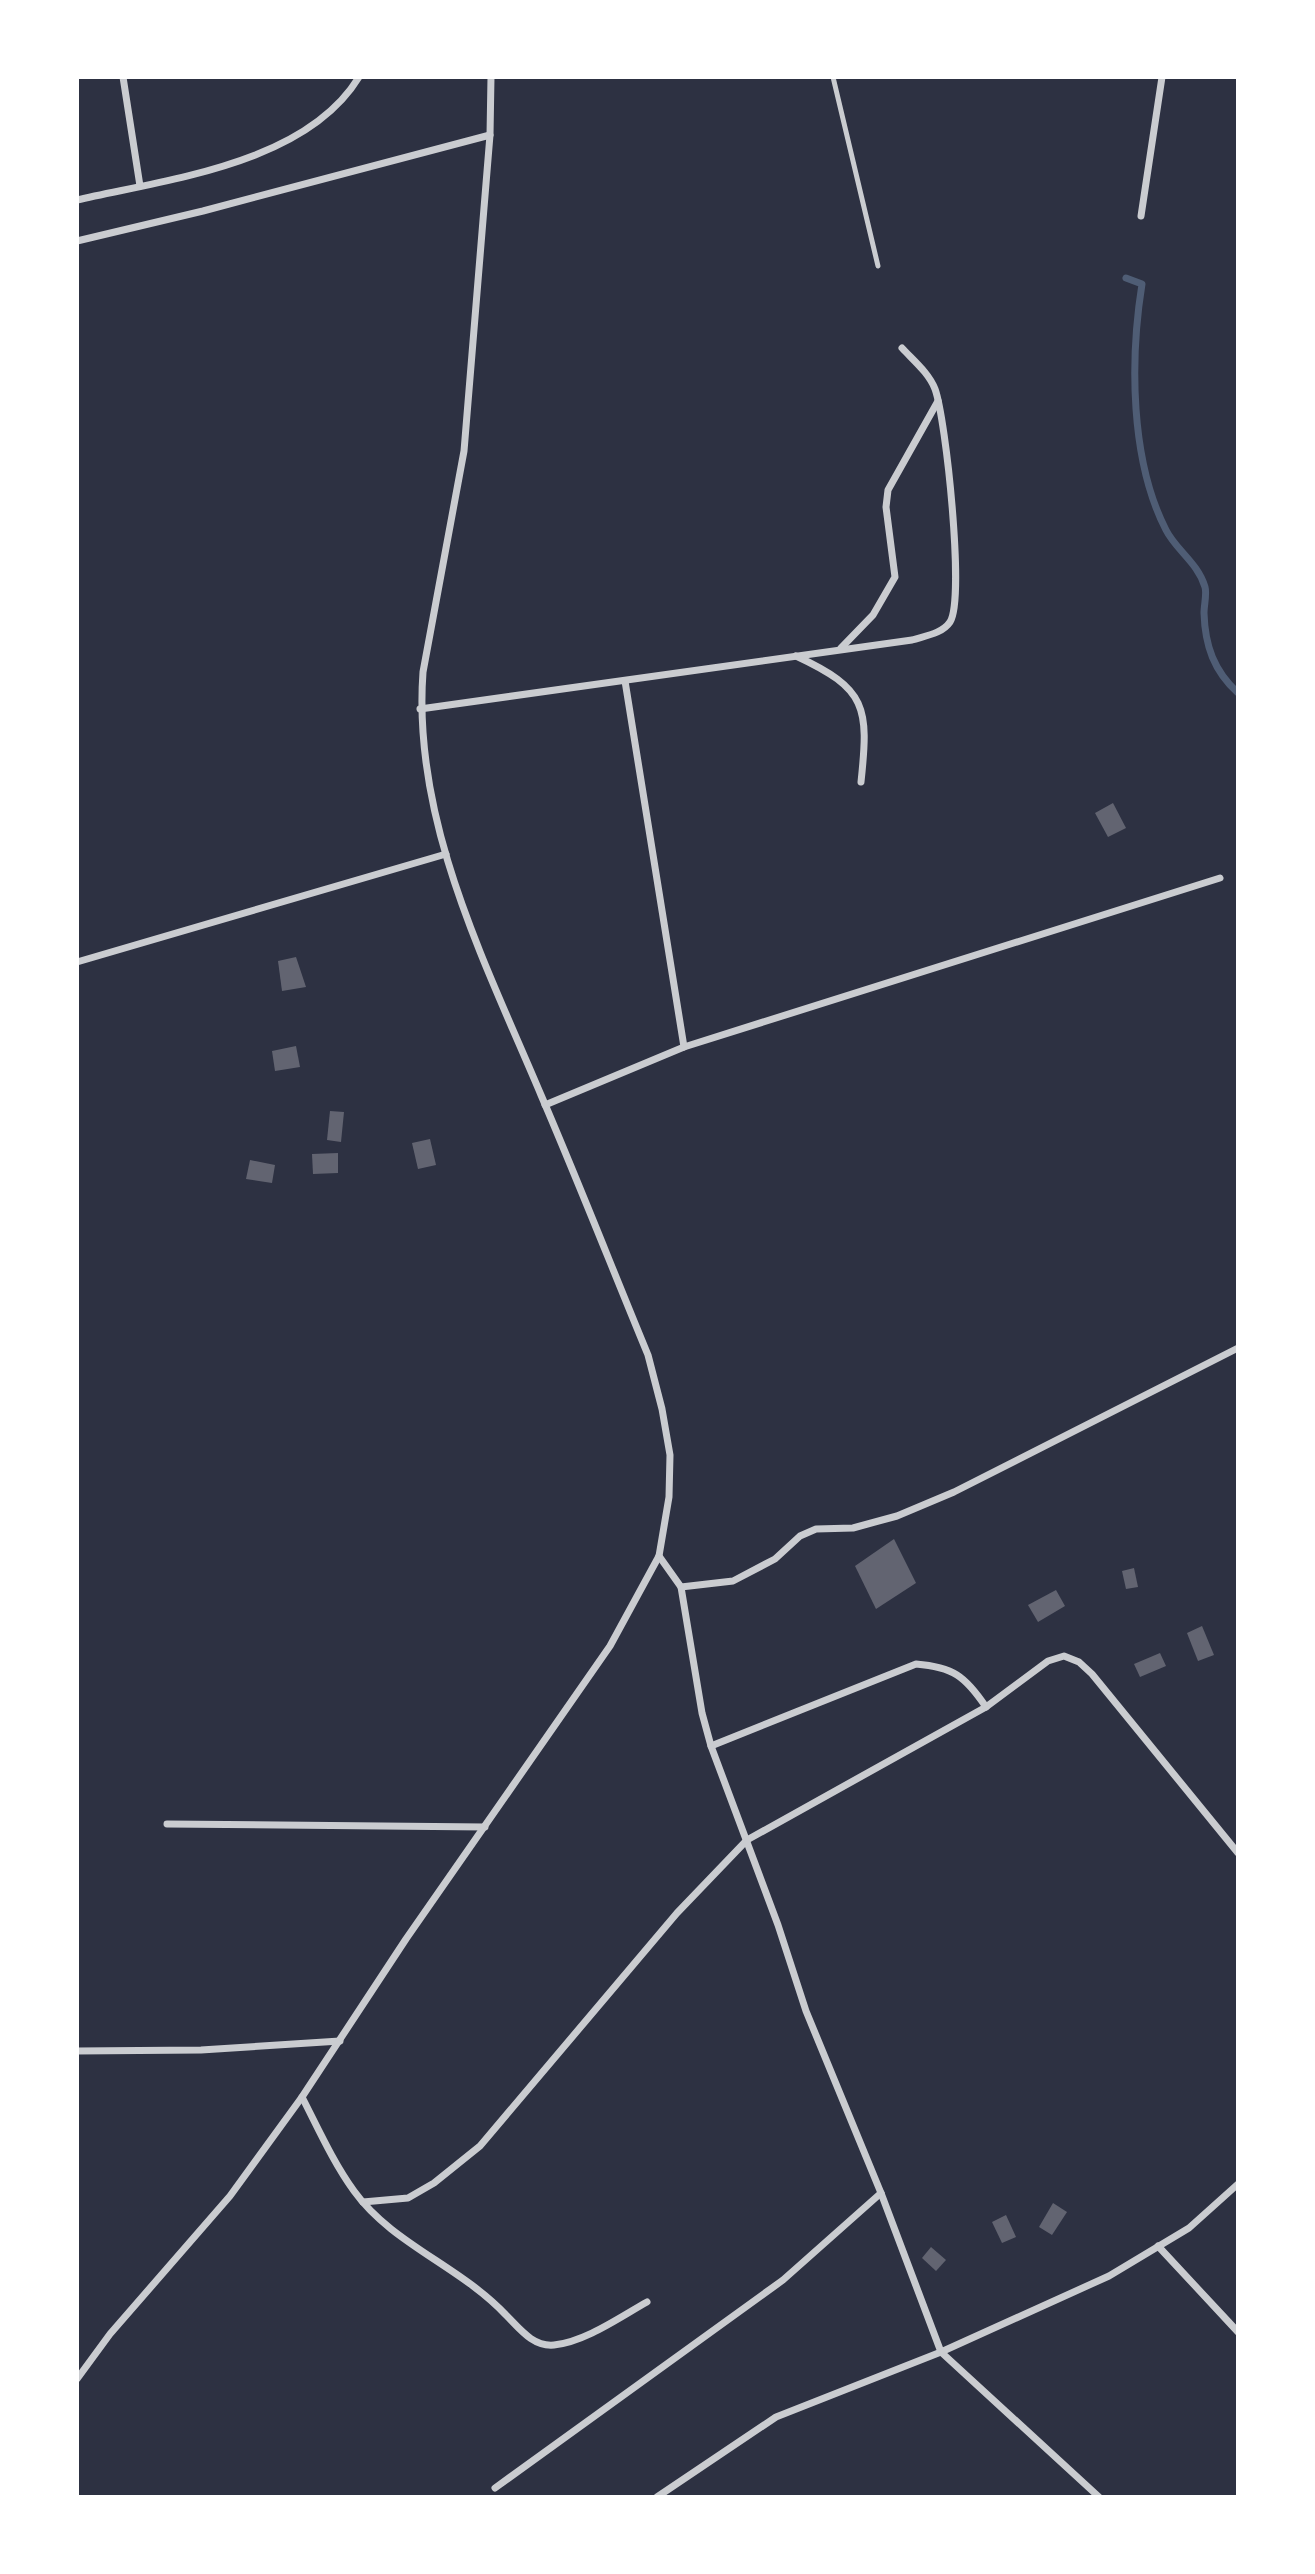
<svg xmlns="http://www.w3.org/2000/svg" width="1315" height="2574" viewBox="0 0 1315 2574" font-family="'Crimson Pro',serif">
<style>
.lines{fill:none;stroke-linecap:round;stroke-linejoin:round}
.stream{stroke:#4f5d75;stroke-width:7}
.building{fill:#626471}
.service{stroke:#caccd0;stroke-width:5}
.minor{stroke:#caccd0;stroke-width:7}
</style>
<rect width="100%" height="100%" fill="#2d3142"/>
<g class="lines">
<path class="stream" d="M 1126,278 L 1142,284 C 1130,359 1130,460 1166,530 C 1176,550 1198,563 1205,587 C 1207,594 1204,605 1204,613 C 1205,646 1214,671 1238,693"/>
</g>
<g class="building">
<polygon points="1113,803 1126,828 1108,837 1095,813"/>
<polygon points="296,957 306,987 282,991 278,961"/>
<polygon points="296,1046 300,1067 275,1071 272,1051"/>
<polygon points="330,1111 344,1112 341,1142 327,1140"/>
<polygon points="430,1139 436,1165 418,1169 412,1143"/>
<polygon points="338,1153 338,1173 313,1174 312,1154"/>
<polygon points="250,1160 275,1165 272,1183 246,1179"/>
<polygon points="894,1539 916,1583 876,1609 855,1566"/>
<polygon points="1134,1568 1138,1587 1126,1589 1122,1571"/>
<polygon points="1056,1590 1065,1606 1038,1622 1028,1605"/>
<polygon points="1202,1626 1214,1655 1198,1661 1187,1633"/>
<polygon points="1160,1653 1166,1666 1140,1677 1134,1664"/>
<polygon points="1053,2203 1067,2212 1052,2235 1039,2227"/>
<polygon points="1006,2215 1016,2237 1002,2243 992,2222"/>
<polygon points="931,2247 946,2260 936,2271 922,2258"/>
</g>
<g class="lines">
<polyline class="service" points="833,77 878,266"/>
<g class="minor">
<polyline points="123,77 140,186"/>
<path d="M 77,200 C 168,179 306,164 359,77"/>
<polyline points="1141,216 1162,77"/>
<polyline points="77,241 203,211 490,135"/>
<polyline points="841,648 873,615 895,577 886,507 888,490 938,401"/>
<path d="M 796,656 C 867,689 869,707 861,782"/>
<polyline points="625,681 684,1047"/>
<path d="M 420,709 L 912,640 C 924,636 942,634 950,622 C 965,599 946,419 935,389 C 929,373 913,360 902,348"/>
<polyline points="77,962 446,854"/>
<polyline points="545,1105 684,1047 1220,878"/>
<polyline points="659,1556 681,1587 702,1713 711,1746 778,1925 806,2011 881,2193 941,2352 1099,2497"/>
<polyline points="681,1587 733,1581 775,1559 800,1536 816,1529 853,1528 897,1516 954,1492 1238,1348"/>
<path d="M 711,1746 L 916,1664 C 953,1667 965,1676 986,1707"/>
<polyline points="167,1824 485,1827"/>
<polyline points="77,2051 201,2050 340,2041"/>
<path d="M 302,2097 C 318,2128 333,2162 354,2191 C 392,2244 460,2266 506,2315 C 520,2329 533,2347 554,2345 C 585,2342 620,2317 647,2302"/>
<polyline points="363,2202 408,2198 434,2183 480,2146 677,1913 747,1840 986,1707 1048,1661 1064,1656 1079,1662 1092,1674 1238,1853"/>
<polyline points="1158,2246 1238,2332"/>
<path d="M 77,2379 L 110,2334 L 230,2196 L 302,2097 L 406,1939 L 610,1646 L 659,1556 L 669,1497 L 670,1455 L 662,1409 L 648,1355 C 612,1268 578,1181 541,1095 C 485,962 412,821 423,672 L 464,451 L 490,135 L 491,77"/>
<polyline points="495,2488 783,2280 881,2193"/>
<polyline points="657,2497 776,2417 941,2352 1109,2276 1189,2228 1238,2184"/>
</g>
</g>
<rect width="1315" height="2574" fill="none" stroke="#ffffff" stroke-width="158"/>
</svg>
